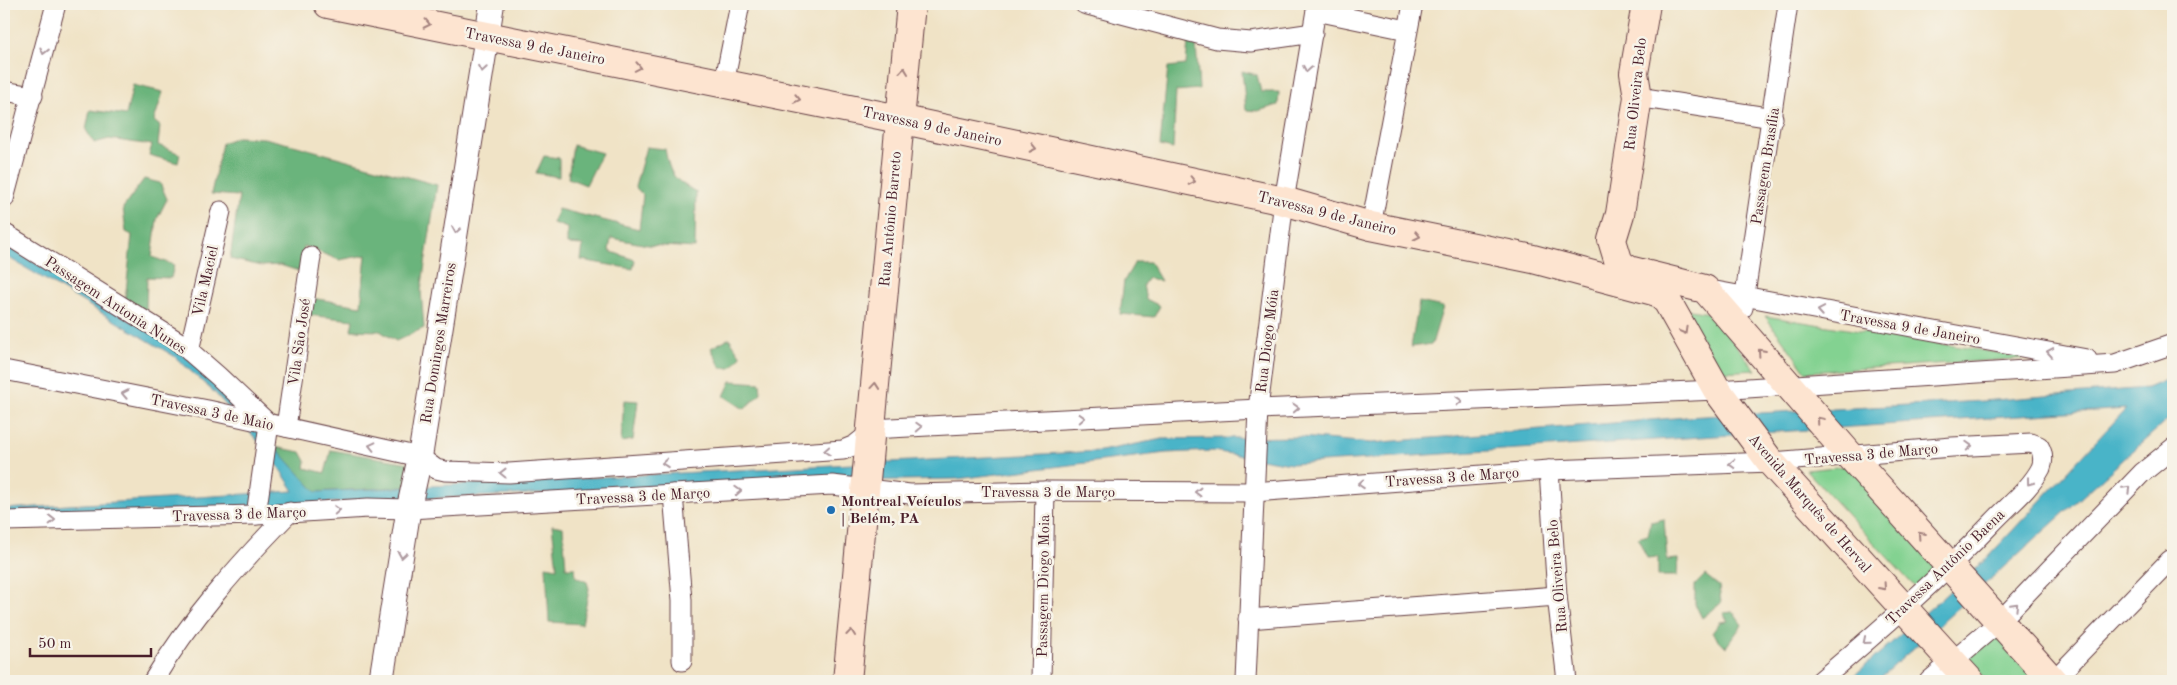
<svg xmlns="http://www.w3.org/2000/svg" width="2177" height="685" viewBox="0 0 2177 685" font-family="'Old Standard TT',serif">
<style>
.green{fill:#83d291;stroke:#66785e}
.forest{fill:#6ab47b;stroke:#5a6a53}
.water{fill:#4ab4c8;stroke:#4a6a7a}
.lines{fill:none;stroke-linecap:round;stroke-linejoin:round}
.minor-casing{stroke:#633c42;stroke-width:21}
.tertiary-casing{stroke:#633c42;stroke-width:26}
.secondary-casing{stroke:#633c42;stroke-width:30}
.minor{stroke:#fff;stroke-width:19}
.tertiary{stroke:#fff;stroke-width:24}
.secondary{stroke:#fde4d0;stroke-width:28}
.oneway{stroke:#a4827e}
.oneway2{stroke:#ae9aa0}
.poi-dot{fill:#1f6fb2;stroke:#f7f3e8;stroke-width:2}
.labels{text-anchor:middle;stroke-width:5;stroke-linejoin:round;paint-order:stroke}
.street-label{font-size:15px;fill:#4a1f2b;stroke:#f7f3e8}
.poi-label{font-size:15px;font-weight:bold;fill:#4a1f2b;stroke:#f7f3e8;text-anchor:start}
</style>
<rect width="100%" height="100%" fill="#f7f3e8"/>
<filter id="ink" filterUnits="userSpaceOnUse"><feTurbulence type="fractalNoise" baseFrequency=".02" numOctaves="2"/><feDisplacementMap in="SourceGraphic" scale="10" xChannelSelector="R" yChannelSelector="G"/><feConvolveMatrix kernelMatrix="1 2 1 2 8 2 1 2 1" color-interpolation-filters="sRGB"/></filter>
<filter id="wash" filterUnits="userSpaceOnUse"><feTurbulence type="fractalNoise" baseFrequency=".0096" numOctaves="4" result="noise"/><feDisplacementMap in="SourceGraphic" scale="20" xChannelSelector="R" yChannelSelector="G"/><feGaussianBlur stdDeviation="1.12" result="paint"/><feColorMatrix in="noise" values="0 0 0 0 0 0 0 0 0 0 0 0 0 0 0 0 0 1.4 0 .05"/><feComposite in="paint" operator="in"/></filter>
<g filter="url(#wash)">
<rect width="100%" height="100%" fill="#f0e3c6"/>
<g class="green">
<polygon points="1684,309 1709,313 1756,370 1721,372"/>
<polygon points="1765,316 2030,358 1806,372"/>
<polygon points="1856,465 1942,563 1915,587 1806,470"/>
<polygon points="1995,630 2042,681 1988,681 1966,658"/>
</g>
<g class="forest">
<polygon points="1188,41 1196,43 1199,89 1176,91 1173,149 1160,146 1168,67 1186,65"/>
<polygon points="1242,71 1257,75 1261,92 1279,92 1278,105 1258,111 1246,110"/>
<polygon points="133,85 163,92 154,121 160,126 158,145 180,154 178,163 149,155 152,145 109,139 94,143 86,130 90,110 126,115"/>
<polygon points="237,137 264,138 297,146 437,185 421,291 424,328 396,341 380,331 351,330 353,320 308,315 311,298 361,306 366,255 339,260 304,246 302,272 280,265 262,266 230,259 239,196 211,194 222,143"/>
<polygon points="573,145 602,153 586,185 568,178"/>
<path d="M 646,147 L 665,149 C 670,175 673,179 696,192 L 695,248 L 648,245 L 611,238 L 609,251 L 635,260 L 633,269 L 581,260 L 583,245 L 567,244 L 567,228 L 553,223 L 558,209 L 639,229 L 643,195 L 635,187 Z"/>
<polygon points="544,156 559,158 559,177 536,173"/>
<polygon points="144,179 160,183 167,199 157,219 152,257 174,265 171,278 147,277 146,311 125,301 132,235 126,232 123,208"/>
<polygon points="1135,262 1150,262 1161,281 1148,278 1143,285 1146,299 1160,306 1154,317 1120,314 1124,281"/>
<polygon points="1419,302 1443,307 1432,344 1411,347"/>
<polygon points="729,338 741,356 731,368 721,368 711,348"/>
<polygon points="731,381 760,383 761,393 744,409 724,396"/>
<polygon points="624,400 638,401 633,440 621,442"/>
<polygon points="274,447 301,452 306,461 305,468 325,473 331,450 409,463 406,487 315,492"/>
<polygon points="1664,519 1667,560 1678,559 1677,576 1658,576 1658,557 1647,558 1638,538 1648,535 1651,522"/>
<polygon points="552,525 563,527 566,568 575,568 576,577 587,582 589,589 582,624 549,622 546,566 557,568"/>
<polygon points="1705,575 1719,586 1721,603 1702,618 1695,604 1695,585"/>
<polygon points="1733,612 1742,625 1726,647 1712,633 1720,622 1728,621 1723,613"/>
</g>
<polygon class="water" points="4,244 178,349 232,399 316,492 1101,451 1162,439 1301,437 1371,443 1686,417 1982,401 2147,388 2173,377 2173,415 1877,681 1848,681 1985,560 2126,409 1291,464 1213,451 1166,453 957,479 842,481 300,504 4,518 4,509 294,491 272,457 215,393 174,356 4,255"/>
</g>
<g filter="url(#ink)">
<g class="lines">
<defs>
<g id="minor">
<polyline points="1084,4 1217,39 1251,42 1313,33"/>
<polyline points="1316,11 1407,30"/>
<polyline points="724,84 740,4"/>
<polyline points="4,91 33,96"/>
<polyline points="1638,97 1773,118"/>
<polyline points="4,199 56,4"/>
<polyline points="1371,226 1413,4"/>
<polyline points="4,233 179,342 218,376 269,424 256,515"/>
<polyline points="1705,289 2087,359"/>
<polyline points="1743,308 1788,4"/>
<polyline points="189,351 221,211"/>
<polyline points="4,370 208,410 420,457 436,469 445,471 509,473 843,450 855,445 870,433"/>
<polyline points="286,427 311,257"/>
<polyline points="871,429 1258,409 1717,390 2115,364 2173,344"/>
<polyline points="1549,470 1557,596 1567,681"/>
<polyline points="673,494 682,600 682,661"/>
<path d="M 4,521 L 256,515 L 368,508 L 409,509 L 832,485 L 910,494 L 1045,491 L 1253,492 L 1549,470 L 1771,462 L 1952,447 L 2031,443 L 2039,446 C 2043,453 2044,460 2041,468 C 2030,489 2009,505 1993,522 C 1939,579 1880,630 1820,681"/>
<polyline points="1248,619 1557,596"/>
<path d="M 153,681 C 190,619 239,564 290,512"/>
<polyline points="1041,681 1045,491"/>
<polyline points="1246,681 1258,409 1284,201 1317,4"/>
<polyline points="1929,681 1999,622 2142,473 2173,448"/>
<polyline points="2053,681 2170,560"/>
</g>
<polyline id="tertiary" points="381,681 409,507 420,457 492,4"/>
<g id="secondary">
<polyline points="328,4 899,119 1284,201 1371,226 1533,259 1657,292 1667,301 1717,390 1769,460 1970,681"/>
<polyline points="1646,4 1634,73 1638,97 1620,214 1612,240 1619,263 1629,270 1705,289 1846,451 2053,681"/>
<polyline points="847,681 911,4"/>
</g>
</defs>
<use href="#minor" class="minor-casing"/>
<use href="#tertiary" class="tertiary-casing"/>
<use href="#secondary" class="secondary-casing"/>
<use href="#minor" class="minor"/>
<use href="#tertiary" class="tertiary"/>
<use href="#secondary" class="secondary"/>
</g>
<defs><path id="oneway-chevron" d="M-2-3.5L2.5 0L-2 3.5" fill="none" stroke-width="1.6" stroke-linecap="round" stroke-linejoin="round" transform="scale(1.25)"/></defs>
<g class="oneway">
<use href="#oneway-chevron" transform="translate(427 24) rotate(12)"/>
<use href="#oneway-chevron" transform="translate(638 67) rotate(11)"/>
<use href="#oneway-chevron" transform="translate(904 71) rotate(-84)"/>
<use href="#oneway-chevron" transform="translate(797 99) rotate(11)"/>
<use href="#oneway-chevron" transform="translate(1033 148) rotate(12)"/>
<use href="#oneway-chevron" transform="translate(1192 181) rotate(12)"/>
<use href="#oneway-chevron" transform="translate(1417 236) rotate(12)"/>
<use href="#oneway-chevron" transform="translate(1684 331) rotate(61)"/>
<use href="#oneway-chevron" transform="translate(1761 352) rotate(-132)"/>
<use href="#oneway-chevron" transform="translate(875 386) rotate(-85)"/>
<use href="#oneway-chevron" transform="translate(1820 420) rotate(-130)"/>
<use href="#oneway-chevron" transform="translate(1921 535) rotate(-132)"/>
<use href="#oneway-chevron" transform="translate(1883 587) rotate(48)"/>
<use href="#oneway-chevron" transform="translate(851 633) rotate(-84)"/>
</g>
<g class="oneway2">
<use href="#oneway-chevron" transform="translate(44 51) rotate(104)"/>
<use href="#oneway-chevron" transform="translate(482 69) rotate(99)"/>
<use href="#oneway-chevron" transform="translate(1307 69) rotate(100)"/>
<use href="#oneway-chevron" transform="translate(456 230) rotate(99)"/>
<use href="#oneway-chevron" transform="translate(1821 311) rotate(-170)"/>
<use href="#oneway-chevron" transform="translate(2050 352) rotate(-170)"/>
<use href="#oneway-chevron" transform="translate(125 394) rotate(-169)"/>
<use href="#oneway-chevron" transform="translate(1459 401) rotate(-2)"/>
<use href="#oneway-chevron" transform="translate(1296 408) rotate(-2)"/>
<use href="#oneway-chevron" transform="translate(1082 418) rotate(-3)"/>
<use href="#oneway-chevron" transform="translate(919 427) rotate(-3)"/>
<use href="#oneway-chevron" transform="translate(372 446) rotate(-167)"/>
<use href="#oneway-chevron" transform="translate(1969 446) rotate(-3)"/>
<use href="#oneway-chevron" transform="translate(827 451) rotate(176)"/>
<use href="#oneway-chevron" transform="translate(665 463) rotate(176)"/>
<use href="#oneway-chevron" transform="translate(1732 464) rotate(178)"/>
<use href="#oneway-chevron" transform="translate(503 473) rotate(-179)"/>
<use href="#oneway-chevron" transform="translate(2030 482) rotate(127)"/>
<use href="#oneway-chevron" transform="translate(1361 484) rotate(176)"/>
<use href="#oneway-chevron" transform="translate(2127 489) rotate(-46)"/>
<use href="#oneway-chevron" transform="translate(738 491) rotate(-3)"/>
<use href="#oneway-chevron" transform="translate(1198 492) rotate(-180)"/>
<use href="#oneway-chevron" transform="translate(337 510) rotate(-3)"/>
<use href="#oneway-chevron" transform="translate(52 520) rotate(-1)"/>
<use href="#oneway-chevron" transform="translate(402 555) rotate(99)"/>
<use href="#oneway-chevron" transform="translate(2015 606) rotate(-46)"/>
<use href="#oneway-chevron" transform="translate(1866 641) rotate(140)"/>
</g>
</g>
<circle class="poi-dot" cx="831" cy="510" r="5"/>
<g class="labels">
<g class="street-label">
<text transform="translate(535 46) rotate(11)" y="5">Travessa 9 de Janeiro</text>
<text transform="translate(1635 94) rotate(-84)" y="5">Rua Oliveira Belo</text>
<text transform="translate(932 126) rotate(12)" y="5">Travessa 9 de Janeiro</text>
<text transform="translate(1765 166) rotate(-81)" y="5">Passagem Brasília</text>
<text transform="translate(1327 213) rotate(14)" y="5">Travessa 9 de Janeiro</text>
<text transform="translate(890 219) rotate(-85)" y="5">Rua Antônio Barreto</text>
<text transform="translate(205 281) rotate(-77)" y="5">Vila Maciel</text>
<text transform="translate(116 305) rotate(33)" y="5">Passagem Antonia Nunes</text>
<text transform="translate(1910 327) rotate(10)" y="5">Travessa 9 de Janeiro</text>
<text transform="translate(1267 341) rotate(-83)" y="5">Rua Diogo Móia</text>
<text transform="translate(299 342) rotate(-82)" y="5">Vila São José</text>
<text transform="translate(438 343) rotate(-81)" y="5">Rua Domingos Marreiros</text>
<text transform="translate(212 412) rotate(12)" y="5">Travessa 3 de Maio</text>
<text transform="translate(1871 454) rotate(-5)" y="5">Travessa 3 de Março</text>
<text transform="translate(1452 477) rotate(-4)" y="5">Travessa 3 de Março</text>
<text x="1048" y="497">Travessa 3 de Março</text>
<text transform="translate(643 496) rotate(-3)" y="5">Travessa 3 de Março</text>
<text transform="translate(1810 503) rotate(49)" y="5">Avenida Marquês de Herval</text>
<text transform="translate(239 514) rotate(-2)" y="5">Travessa 3 de Março</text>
<text transform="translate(1945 567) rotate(-44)" y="5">Travessa Antônio Baena</text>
<text transform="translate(1557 576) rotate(-95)" y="5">Rua Oliveira Belo</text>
<text transform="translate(1043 586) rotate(-89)" y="5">Passagem Diogo Moia</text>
</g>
<g class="poi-label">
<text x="841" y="506">Montreal Veículos<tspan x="841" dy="17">| Belém, PA</tspan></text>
</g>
</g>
<rect width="2177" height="685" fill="none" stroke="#f7f3e8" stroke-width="20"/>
<path d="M30 648v8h121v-8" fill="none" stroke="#4a1f2b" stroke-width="2.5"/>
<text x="38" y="648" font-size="15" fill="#4a1f2b" stroke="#f7f3e8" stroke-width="4" paint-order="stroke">50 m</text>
</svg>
